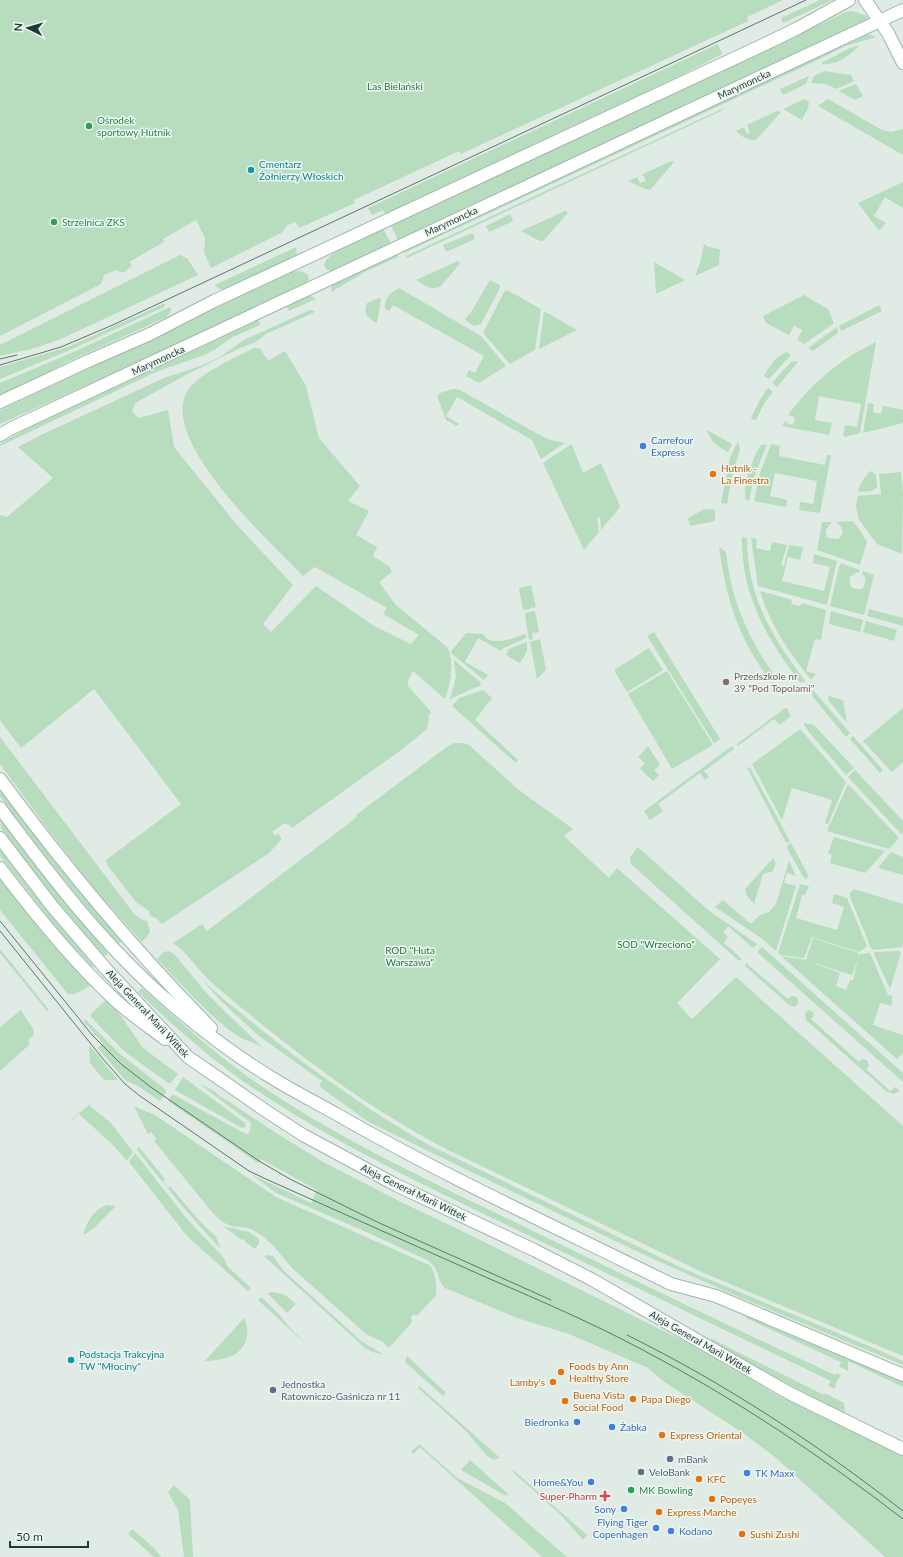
<svg xmlns="http://www.w3.org/2000/svg" width="903" height="1557" viewBox="0 0 903 1557" font-family="Lato,sans-serif">
<style>
.green{fill:#b7ddbe;fill-rule:evenodd}
.lines{fill:none;stroke-linecap:round;stroke-linejoin:round}
.secondary-casing{stroke:#9db7ab;stroke-width:14}
.secondary{stroke:#fff;stroke-width:12}
.tram{stroke:#5a776c;stroke-width:1}
.leisure-dot{fill:#2e9e5b;stroke:#eff7f3;stroke-width:1.5}
.culture-dot{fill:#0f9aa8;stroke:#eff7f3;stroke-width:1.5}
.shop-dot{fill:#3f7fe0;stroke:#eff7f3;stroke-width:1.5}
.food-dot{fill:#e8710a;stroke:#eff7f3;stroke-width:1.5}
.education-dot{fill:#8d6e63;stroke:#eff7f3;stroke-width:1.5}
.service-dot{fill:#5c6f8a;stroke:#eff7f3;stroke-width:1.5}
.health-dot{fill:#e0444e;stroke:#eff7f3;stroke-width:1.5}
.labels{text-anchor:middle;stroke-width:3;stroke-linejoin:round;paint-order:stroke}
.street-label{font-size:10px;fill:#1f3b31;stroke:#eff7f3}
.park-label{font-size:10px;fill:#29733f;stroke:#eff7f3}
.leisure-label{font-size:10px;fill:#27864d;stroke:#eff7f3;text-anchor:start}
.culture-label{font-size:10px;fill:#0d838f;stroke:#eff7f3;text-anchor:start}
.shop-label{font-size:10px;fill:#366cbe;stroke:#eff7f3;text-anchor:start}
.food-label{font-size:10px;fill:#c56008;stroke:#eff7f3;text-anchor:start}
.education-label{font-size:10px;fill:#785e54;stroke:#eff7f3;text-anchor:start}
.service-label{font-size:10px;fill:#4e5e75;stroke:#eff7f3;text-anchor:start}
.health-label{font-size:10px;fill:#be3a42;stroke:#eff7f3;text-anchor:end}
</style>
<rect width="100%" height="100%" fill="#dfebe4"/>
<g class="green">
<path d="M 0,0 L 783,0 L 747,17 L 748,21 L 461,154 L 459,151 L 354,200 L 355,203 L 299,228 L 296,222 C 289,224 285,226 283,232 L 211,268 L 204,252 L 205,238 L 196,220 L 163,239 L 164,242 L 129,262 L 132,265 L 125,272 L 120,272 L 116,270 L 104,275 L 101,284 L 0,336 Z"/>
<polygon points="820,0 833,0 783,23 781,18"/>
<polygon points="852,11 867,16 868,20 398,240 391,226 846,12"/>
<polygon points="867,34 877,37 845,46 822,58 404,253 403,251"/>
<polygon points="718,44 722,54 678,77 386,214 383,210 372,215 368,208"/>
<path d="M 860,45 C 850,55 837,66 822,64 L 821,63 L 850,48 Z"/>
<polygon points="824,71 851,75 854,81 836,89 826,84 811,83 814,76"/>
<polygon points="809,76 806,84 783,95 780,89"/>
<polygon points="856,84 863,96 855,100 839,91"/>
<polygon points="805,99 809,102 808,108 802,120 783,109"/>
<polygon points="828,99 882,130 891,132 903,129 903,155 818,106"/>
<polygon points="724,108 723,110 407,258 406,256"/>
<path d="M 777,111 L 781,112 L 756,140 C 750,141 740,136 736,131 L 744,127 L 747,134 L 750,132 L 747,125 Z"/>
<polygon points="671,161 674,162 650,190 645,189 628,181 637,177 640,183 646,181 644,176 641,175"/>
<polygon points="903,182 903,208 885,197 874,216 886,223 879,231 858,203"/>
<polygon points="565,211 568,213 543,241 540,241 521,231"/>
<polygon points="510,214 513,221 489,232 486,226"/>
<polygon points="383,229 391,243 331,271 326,269 324,265 326,260 332,254"/>
<polygon points="473,233 475,239 446,252 443,245"/>
<polygon points="704,244 708,247 720,249 719,265 695,276 701,260"/>
<polygon points="296,247 297,255 293,259 227,289 219,289 215,285"/>
<polygon points="397,253 398,257 365,272 331,292 332,285 336,282"/>
<polygon points="180,255 187,258 198,275 61,339 35,348 0,356 0,345"/>
<path d="M 458,261 L 460,263 L 441,286 C 432,292 424,285 416,280 Z"/>
<polygon points="654,262 685,280 656,294"/>
<polygon points="298,271 304,272 308,275 309,279 306,283 123,369 0,424 0,410 292,272"/>
<polygon points="490,280 500,285 500,288 481,324 474,326 465,320 468,315 470,314"/>
<path d="M 399,288 L 481,336 L 506,366 L 479,383 L 466,376 L 469,370 L 475,373 L 484,356 L 393,305 L 389,311 L 385,309 C 384,298 390,293 399,288 Z"/>
<polygon points="507,290 541,309 535,350 510,364 483,333 504,292"/>
<polygon points="804,295 828,309 834,323 804,344 797,340 802,330 794,326 789,335 766,323 763,316"/>
<polygon points="311,296 316,299 289,311 286,305 305,297"/>
<path d="M 379,298 L 381,299 L 377,323 C 369,319 362,314 367,303 Z"/>
<polygon points="163,304 165,304 164,307 70,350 0,379 0,367 68,347"/>
<polygon points="879,305 882,311 841,331 839,326"/>
<polygon points="170,307 171,310 167,317 67,362 38,378 0,394 0,383 78,350"/>
<path d="M 310,310 L 315,311 L 313,313 L 266,334 L 256,342 L 238,349 L 184,376 L 135,403 L 132,412 L 139,418 L 168,410 L 174,447 L 237,525 L 293,585 L 263,624 L 271,632 L 316,586 L 374,626 L 411,644 L 419,635 L 383,614 L 387,608 L 315,567 L 303,576 C 270,542 165,446 185,396 C 193,375 235,358 254,348 L 260,348 L 268,361 L 285,351 L 306,386 L 319,438 L 360,486 L 348,501 L 369,511 L 356,535 L 377,547 L 373,556 L 390,567 L 392,572 L 379,582 L 395,604 L 448,648 C 454,665 451,683 445,699 L 413,671 L 408,681 L 408,686 L 431,712 L 428,716 L 429,717 L 427,729 L 401,750 L 292,828 L 288,824 L 283,824 L 272,832 L 276,836 L 277,833 L 282,839 L 269,853 L 162,924 L 156,918 L 150,916 L 149,911 L 136,902 L 108,866 L 106,860 L 181,804 L 94,689 L 21,748 L 0,720 L 0,515 L 7,517 L 53,478 L 18,447 L 39,436 L 164,378 L 203,365 L 220,357 L 244,340 Z"/>
<polygon points="544,311 577,330 539,349"/>
<polygon points="258,318 260,325 233,337 214,350 202,356 158,371 0,446 0,444 26,429 88,398"/>
<polygon points="837,327 838,333 813,351 808,348"/>
<path d="M 876,342 L 860,433 L 845,437 L 843,435 L 845,425 L 857,427 L 861,404 L 819,396 L 815,420 L 832,423 L 829,435 L 782,426 L 787,419 L 786,423 L 793,425 L 795,417 L 788,415 C 813,382 839,360 876,342 Z"/>
<path d="M 787,352 L 791,355 L 769,379 L 764,376 C 770,365 775,357 787,352 Z"/>
<polygon points="795,361 798,362 777,387 772,383 791,362"/>
<polygon points="768,388 773,392 765,402 756,420 752,419 751,418 761,398"/>
<polygon points="454,389 460,390 536,433 550,440 565,443 541,459 532,440 457,397 446,416 459,424 457,426 446,420 437,396 442,392"/>
<polygon points="868,403 874,404 873,412 881,414 883,406 903,410 903,423 863,433"/>
<path d="M 707,430 L 732,444 L 728,452 C 718,447 710,441 707,430 Z"/>
<polygon points="738,441 740,449 732,476 727,504 721,503 730,458"/>
<path d="M 767,444 L 754,477 L 749,501 L 746,500 C 741,490 754,454 761,445 Z"/>
<polygon points="771,444 780,446 779,456 825,465 827,455 831,455 820,513 799,510 800,502 813,504 817,481 775,473 770,496 787,500 786,507 754,501 760,473"/>
<polygon points="570,445 572,445 583,473 601,463 620,506 617,511 601,530 600,517 597,518 599,532 584,550 543,463"/>
<path d="M 871,471 L 876,475 L 877,488 L 873,489 L 873,491 L 858,492 C 860,483 864,477 871,471 Z"/>
<polygon points="901,472 903,493 902,554 877,544 859,520 856,506 858,496 881,494 879,474"/>
<polygon points="704,509 715,510 715,521 690,526 688,518"/>
<path d="M 852,521 L 857,526 L 867,542 L 860,565 L 817,550 L 822,522 L 832,522 C 828,527 823,530 828,538 L 838,539 C 846,533 842,525 835,522 Z"/>
<path d="M 742,537 L 747,538 C 747,597 772,637 806,682 L 800,682 C 766,638 741,594 742,537 Z"/>
<polygon points="751,538 757,539 756,548 770,551 772,542 787,545 781,565 784,566 789,545 803,547 800,560 788,557 782,581 824,591 830,567 813,563 814,554 837,561 827,605 758,586"/>
<path d="M 719,547 L 726,552 C 731,600 748,639 777,679 L 772,683 C 738,638 727,602 719,547 Z"/>
<path d="M 841,563 L 860,570 L 859,573 L 855,573 L 850,577 C 848,586 852,590 862,589 C 866,584 867,578 862,574 L 863,571 L 874,575 L 864,615 L 830,606 L 839,567 Z"/>
<polygon points="531,585 536,607 525,610 523,609 519,588"/>
<path d="M 760,591 L 792,600 L 791,604 L 800,606 L 802,603 L 826,610 L 821,640 L 815,639 L 806,671 L 816,674 L 811,680 C 789,652 770,625 760,591 Z"/>
<polygon points="869,609 903,618 903,626 867,616"/>
<polygon points="535,611 539,632 532,633 533,639 529,640 525,615 526,613"/>
<polygon points="831,611 863,620 860,632 829,624"/>
<polygon points="866,621 897,630 894,641 863,632"/>
<polygon points="654,632 720,739 714,743 647,636"/>
<path d="M 466,633 L 483,634 C 490,647 513,639 524,634 L 526,634 L 526,638 L 502,649 L 501,651 L 478,638 L 465,662 L 488,675 L 484,680 L 451,653 L 452,650 Z"/>
<polygon points="540,639 546,670 537,679 530,642"/>
<path d="M 526,642 C 530,650 524,656 520,663 L 506,655 L 508,651 L 507,650 Z"/>
<polygon points="649,648 663,670 627,692 614,670"/>
<polygon points="454,660 480,682 481,685 450,699 456,677"/>
<polygon points="667,671 713,745 672,769 628,694"/>
<polygon points="483,690 492,698 475,720 518,760 516,763 452,706 459,698"/>
<polygon points="813,690 850,733 846,737 812,696"/>
<polygon points="829,696 843,700 847,723 828,700"/>
<polygon points="785,708 787,708 791,716 780,725 774,719 738,746 737,744"/>
<polygon points="903,708 903,762 892,772 863,741"/>
<polygon points="804,723 814,725 854,768 846,775 808,731 804,725"/>
<polygon points="799,730 801,730 846,782 828,824 825,824 832,800 792,788 782,820 752,764"/>
<polygon points="853,736 883,770 880,773 850,739"/>
<path d="M 0,737 L 135,915 L 143,920 L 147,921 C 151,933 151,932 142,942 L 92,886 L 44,824 L 0,764 Z"/>
<path d="M 455,743 L 462,743 L 469,745 L 519,790 L 573,829 L 564,836 L 609,878 L 617,868 L 720,959 L 677,1003 L 692,1019 L 736,977 L 903,1126 L 903,1356 L 706,1274 L 448,1150 C 367,1108 294,1052 225,994 C 218,988 210,982 204,975 C 194,964 186,952 173,943 L 202,924 L 207,931 L 357,817 L 356,815 L 448,746 Z"/>
<polygon points="648,746 660,765 654,770 659,775 653,781 640,769 645,763 638,757"/>
<polygon points="732,746 734,749 704,771 709,777 705,780 700,773 658,804 663,811 650,820 644,811"/>
<polygon points="750,767 790,841 786,843 747,768"/>
<polygon points="855,770 903,821 903,832 901,834 848,777"/>
<polygon points="848,784 899,838 889,849 827,831"/>
<path d="M 0,790 L 52,858 L 118,937 L 122,941 L 118,944 C 77,897 38,847 0,796 Z"/>
<polygon points="0,818 64,901 108,953 104,957 56,901 1,828"/>
<polygon points="834,837 885,851 865,873 830,863 832,855 828,853"/>
<polygon points="791,843 808,875 807,879 804,878 788,850 787,846"/>
<polygon points="0,848 58,923 94,966 92,967 62,935 0,856"/>
<polygon points="637,848 639,848 708,910 757,944 753,948 728,926 723,933 728,937 724,943 742,959 739,961 631,864 630,857"/>
<polygon points="891,852 903,857 903,875 878,868"/>
<polygon points="773,858 776,863 773,871 763,874 754,904 747,896 745,889"/>
<polygon points="789,861 796,876 787,873 784,883 796,886 776,951 761,938 715,907 723,900 751,924 760,915 769,912 776,904"/>
<polygon points="0,878 60,952 92,985 75,994 68,994 0,910"/>
<polygon points="800,884 809,886 805,895 802,895 796,918 837,930 844,907 832,903 834,894 847,898 867,946 859,952 812,937 804,958 780,955 778,953"/>
<polygon points="854,889 903,904 903,942 902,947 874,950 871,948 850,897 850,893"/>
<path d="M 813,938 L 859,953 L 858,958 L 860,954 L 870,953 L 888,995 L 892,996 L 892,1006 L 880,1003 L 873,1025 L 903,1035 L 903,1053 L 897,1059 L 781,956 L 806,960 ZM 858,959 L 853,980 L 850,980 L 846,990 L 836,986 L 840,973 L 808,961 L 852,975 Z"/>
<polygon points="762,947 903,1073 903,1082 757,952"/>
<polygon points="0,949 49,1010 47,1011 0,953"/>
<path d="M 169,951 L 174,954 L 208,995 L 264,1049 C 256,1042 245,1041 236,1035 C 209,1016 180,983 157,959 L 164,952 Z"/>
<polygon points="900,951 901,953 890,989 874,954 875,952"/>
<polygon points="746,963 788,999 791,996 795,996 798,999 798,1004 794,1007 789,1005 745,966"/>
<path d="M 197,974 C 213,992 234,1007 252,1022 C 307,1067 366,1109 427,1144 L 684,1269 L 876,1349 L 903,1361 L 903,1365 L 739,1297 L 651,1258 L 459,1166 L 367,1121 L 319,1086 L 322,1081 L 259,1036 L 220,1000 Z"/>
<path d="M 142,988 C 182,1023 221,1060 266,1089 C 349,1145 441,1186 531,1230 C 632,1279 733,1328 835,1375 L 836,1373 L 841,1375 L 836,1383 L 835,1389 L 828,1386 L 831,1381 C 734,1335 638,1288 542,1242 C 435,1190 325,1141 229,1071 C 197,1047 167,1020 138,992 Z"/>
<polygon points="107,999 121,1016 143,1048 178,1074 171,1083 168,1083 125,1052 91,1017 91,1014"/>
<polygon points="21,1010 33,1029 34,1034 28,1041 30,1044 0,1071 0,1027"/>
<polygon points="808,1010 813,1012 814,1015 811,1019 859,1062 862,1059 867,1060 869,1065 866,1069 890,1091 895,1087 900,1091 894,1094 886,1091 806,1020 805,1014"/>
<polygon points="85,1019 120,1054 165,1089 166,1092 160,1101 138,1086 125,1080 98,1048 103,1043 84,1022"/>
<polygon points="89,1045 118,1080 104,1080 90,1063"/>
<polygon points="183,1077 245,1123 246,1127 242,1128 175,1090"/>
<path d="M 202,1085 L 214,1091 L 218,1095 L 228,1101 L 281,1136 L 323,1162 L 403,1203 L 464,1232 L 686,1342 L 779,1396 L 903,1455 L 903,1557 L 885,1557 L 775,1457 L 743,1433 L 663,1381 L 648,1368 L 569,1334 L 517,1318 L 445,1288 C 435,1278 441,1269 427,1260 L 362,1230 L 276,1193 L 251,1174 L 311,1203 L 317,1190 L 261,1159 L 258,1163 L 168,1101 L 172,1095 L 174,1095 L 242,1132 L 247,1134 L 250,1132 L 251,1125 L 250,1122 L 202,1086 Z"/>
<polygon points="89,1105 111,1123 133,1152 127,1161 114,1146 79,1114 71,1121 70,1121"/>
<path d="M 134,1106 L 155,1115 L 276,1197 L 429,1265 C 436,1272 437,1286 436,1295 L 418,1315 L 413,1315 L 411,1318 L 412,1322 L 389,1348 L 383,1342 L 366,1334 L 291,1267 C 280,1254 269,1238 253,1230 C 246,1226 237,1228 229,1225 C 222,1223 217,1217 212,1212 L 154,1141 L 156,1138 L 151,1132 L 148,1134 Z"/>
<path d="M 139,1147 L 165,1179 L 163,1181 L 168,1188 L 170,1186 L 195,1216 L 216,1237 L 221,1249 C 191,1218 164,1184 137,1150 Z"/>
<polygon points="135,1153 187,1219 223,1257 228,1267 251,1288 248,1291 187,1236 129,1162"/>
<path d="M 107,1205 L 116,1206 L 93,1229 L 83,1235 C 87,1221 93,1210 107,1205 Z"/>
<polygon points="223,1226 249,1232 259,1239 259,1243 255,1249 245,1242 245,1239 242,1240"/>
<polygon points="267,1255 273,1256 283,1270 361,1341 383,1354 372,1352 365,1348 264,1256"/>
<polygon points="274,1292 285,1295 296,1304 287,1313 267,1293"/>
<polygon points="261,1297 279,1314 290,1328 310,1348 258,1300"/>
<polygon points="745,1316 898,1379 903,1381 903,1387 848,1361 848,1371 839,1366 841,1362 746,1318"/>
<path d="M 244,1318 C 251,1332 247,1349 232,1356 C 223,1360 213,1360 204,1362 Z"/>
<polygon points="712,1339 824,1395 825,1393 844,1403 845,1414 763,1371 711,1340"/>
<polygon points="407,1356 446,1393 443,1396 405,1362"/>
<polygon points="419,1386 500,1458 494,1460 487,1456 466,1431 418,1388"/>
<polygon points="419,1444 457,1478 505,1503 567,1557 542,1557 420,1447 413,1454 411,1452"/>
<polygon points="470,1460 508,1494 506,1496 461,1470"/>
<polygon points="512,1469 587,1535 583,1540 561,1515 514,1473"/>
<polygon points="174,1485 190,1500 193,1557 184,1557 178,1510 168,1492"/>
<polygon points="132,1529 155,1549 161,1557 154,1557 128,1534"/>
</g>
<g class="lines">
<defs>
<g id="secondary">
<polyline points="865,0 888,33 903,63"/>
<polyline points="0,402 86,362 150,334 214,301 763,45 798,28 849,0"/>
<polyline points="0,435 12,428 903,10"/>
<path d="M 0,779 C 65,867 134,950 211,1028"/>
<path d="M 0,808 C 51,876 103,945 168,1001 C 199,1028 233,1054 269,1076 C 291,1090 315,1102 338,1115 C 446,1177 560,1229 671,1284 L 716,1296 L 903,1375"/>
<polyline points="0,838 52,906 106,969 188,1057 266,1111 303,1135 396,1185 534,1250 591,1279 789,1393 903,1449"/>
<path d="M 0,868 C 35,914 72,960 114,999 C 130,1014 148,1026 165,1039"/>
</g>
</defs>
<use href="#secondary" class="secondary-casing"/>
<use href="#secondary" class="secondary"/>
<g class="tram">
<polyline points="0,359 17,355"/>
<polyline points="0,365 61,347 115,324 806,0"/>
<polyline points="0,921 93,1036 121,1064 152,1088 259,1161 290,1179 375,1221 551,1300"/>
<path d="M 0,931 L 103,1059 L 125,1084 L 140,1096 L 204,1140 L 249,1171 L 268,1180 C 342,1213 416,1246 490,1279 C 541,1301 592,1323 641,1349 C 734,1398 820,1455 903,1519"/>
<path d="M 627,1335 C 726,1384 817,1444 903,1511"/>
</g>
</g>
<g class="leisure-dot">
<circle cx="89" cy="126" r="4"/>
<circle cx="54" cy="222" r="4"/>
<circle cx="631" cy="1490" r="4"/>
</g>
<g class="culture-dot">
<circle cx="251" cy="170" r="4"/>
<circle cx="71" cy="1360" r="4"/>
</g>
<g class="shop-dot">
<circle cx="643" cy="446" r="4"/>
<circle cx="577" cy="1422" r="4"/>
<circle cx="612" cy="1427" r="4"/>
<circle cx="747" cy="1473" r="4"/>
<circle cx="591" cy="1482" r="4"/>
<circle cx="624" cy="1509" r="4"/>
<circle cx="656" cy="1528" r="4"/>
<circle cx="671" cy="1531" r="4"/>
</g>
<g class="food-dot">
<circle cx="713" cy="474" r="4"/>
<circle cx="561" cy="1372" r="4"/>
<circle cx="553" cy="1382" r="4"/>
<circle cx="633" cy="1399" r="4"/>
<circle cx="565" cy="1401" r="4"/>
<circle cx="662" cy="1435" r="4"/>
<circle cx="699" cy="1479" r="4"/>
<circle cx="712" cy="1499" r="4"/>
<circle cx="659" cy="1512" r="4"/>
<circle cx="742" cy="1534" r="4"/>
</g>
<circle class="education-dot" cx="726" cy="682" r="4"/>
<g class="service-dot">
<circle cx="273" cy="1390" r="4"/>
<circle cx="670" cy="1459" r="4"/>
<circle cx="641" cy="1472" r="4"/>
</g>
<path class="health-dot" d="M603 1490h4v4h4v4h-4v4h-4v-4h-4v-4h4z"/>
<g class="labels">
<g class="street-label">
<text transform="translate(744 84) rotate(-25)" y="4">Marymoncka</text>
<text transform="translate(451 221) rotate(-25)" y="4">Marymoncka</text>
<text transform="translate(158 360) rotate(-25)" y="4">Marymoncka</text>
<text transform="translate(148 1013) rotate(47)" y="4">Aleja Generał Marii Wittek</text>
<text transform="translate(414 1192) rotate(26)" y="4">Aleja Generał Marii Wittek</text>
<text transform="translate(701 1342) rotate(30)" y="4">Aleja Generał Marii Wittek</text>
</g>
<g class="park-label">
<text x="395" y="90">Las Bielański</text>
<text x="656" y="948">SOD "Wrzeciono"</text>
<text x="410" y="954">ROD "Huta<tspan x="410" dy="12">Warszawa"</tspan></text>
</g>
<g class="leisure-label">
<text x="97" y="124">Ośrodek<tspan x="97" dy="12">sportowy Hutnik</tspan></text>
<text x="62" y="226">Strzelnica ZKS</text>
<text x="639" y="1494">MK Bowling</text>
</g>
<g class="culture-label">
<text x="259" y="168">Cmentarz<tspan x="259" dy="12">Żołnierzy Włoskich</tspan></text>
<text x="79" y="1358">Podstacja Trakcyjna<tspan x="79" dy="12">TW "Młociny"</tspan></text>
</g>
<g class="shop-label">
<text x="651" y="444">Carrefour<tspan x="651" dy="12">Express</tspan></text>
<text x="569" y="1426" text-anchor="end">Biedronka</text>
<text x="620" y="1431">Żabka</text>
<text x="755" y="1477">TK Maxx</text>
<text x="583" y="1486" text-anchor="end">Home&amp;You</text>
<text x="616" y="1513" text-anchor="end">Sony</text>
<text x="648" y="1526" text-anchor="end">Flying Tiger<tspan x="648" dy="12">Copenhagen</tspan></text>
<text x="679" y="1535">Kodano</text>
</g>
<g class="food-label">
<text x="721" y="472">Hutnik -<tspan x="721" dy="12">La Finestra</tspan></text>
<text x="569" y="1370">Foods by Ann<tspan x="569" dy="12">Healthy Store</tspan></text>
<text x="545" y="1386" text-anchor="end">Lamby's</text>
<text x="573" y="1399">Buena Vista<tspan x="573" dy="12">Social Food</tspan></text>
<text x="641" y="1403">Papa Diego</text>
<text x="670" y="1439">Express Oriental</text>
<text x="707" y="1483">KFC</text>
<text x="720" y="1503">Popeyes</text>
<text x="667" y="1516">Express Marche</text>
<text x="750" y="1538">Sushi Zushi</text>
</g>
<g class="education-label">
<text x="734" y="680">Przedszkole nr<tspan x="734" dy="12">39 "Pod Topolami"</tspan></text>
</g>
<g class="service-label">
<text x="281" y="1388">Jednostka<tspan x="281" dy="12">Ratowniczo-Gaśnicza nr 11</tspan></text>
<text x="678" y="1463">mBank</text>
<text x="649" y="1476">VeloBank</text>
</g>
<g class="health-label">
<text x="597" y="1500">Super-Pharm</text>
</g>
</g>
<g transform="translate(28 28) rotate(275)" stroke="#eff7f3" stroke-width="3" paint-order="stroke">
<path d="M0-3L7 15L0 10L-7 15Z" fill="#1f3b31"/>
<text y="-6" font-size="11" font-weight="bold" text-anchor="middle" fill="#1f3b31">N</text>
</g>
<path d="M10 1541v6h78v-6" fill="none" stroke="#1f3b31" stroke-width="2"/>
<text x="16" y="1541" font-size="12" fill="#1f3b31" stroke="#eff7f3" stroke-width="3" paint-order="stroke">50 m</text>
</svg>
